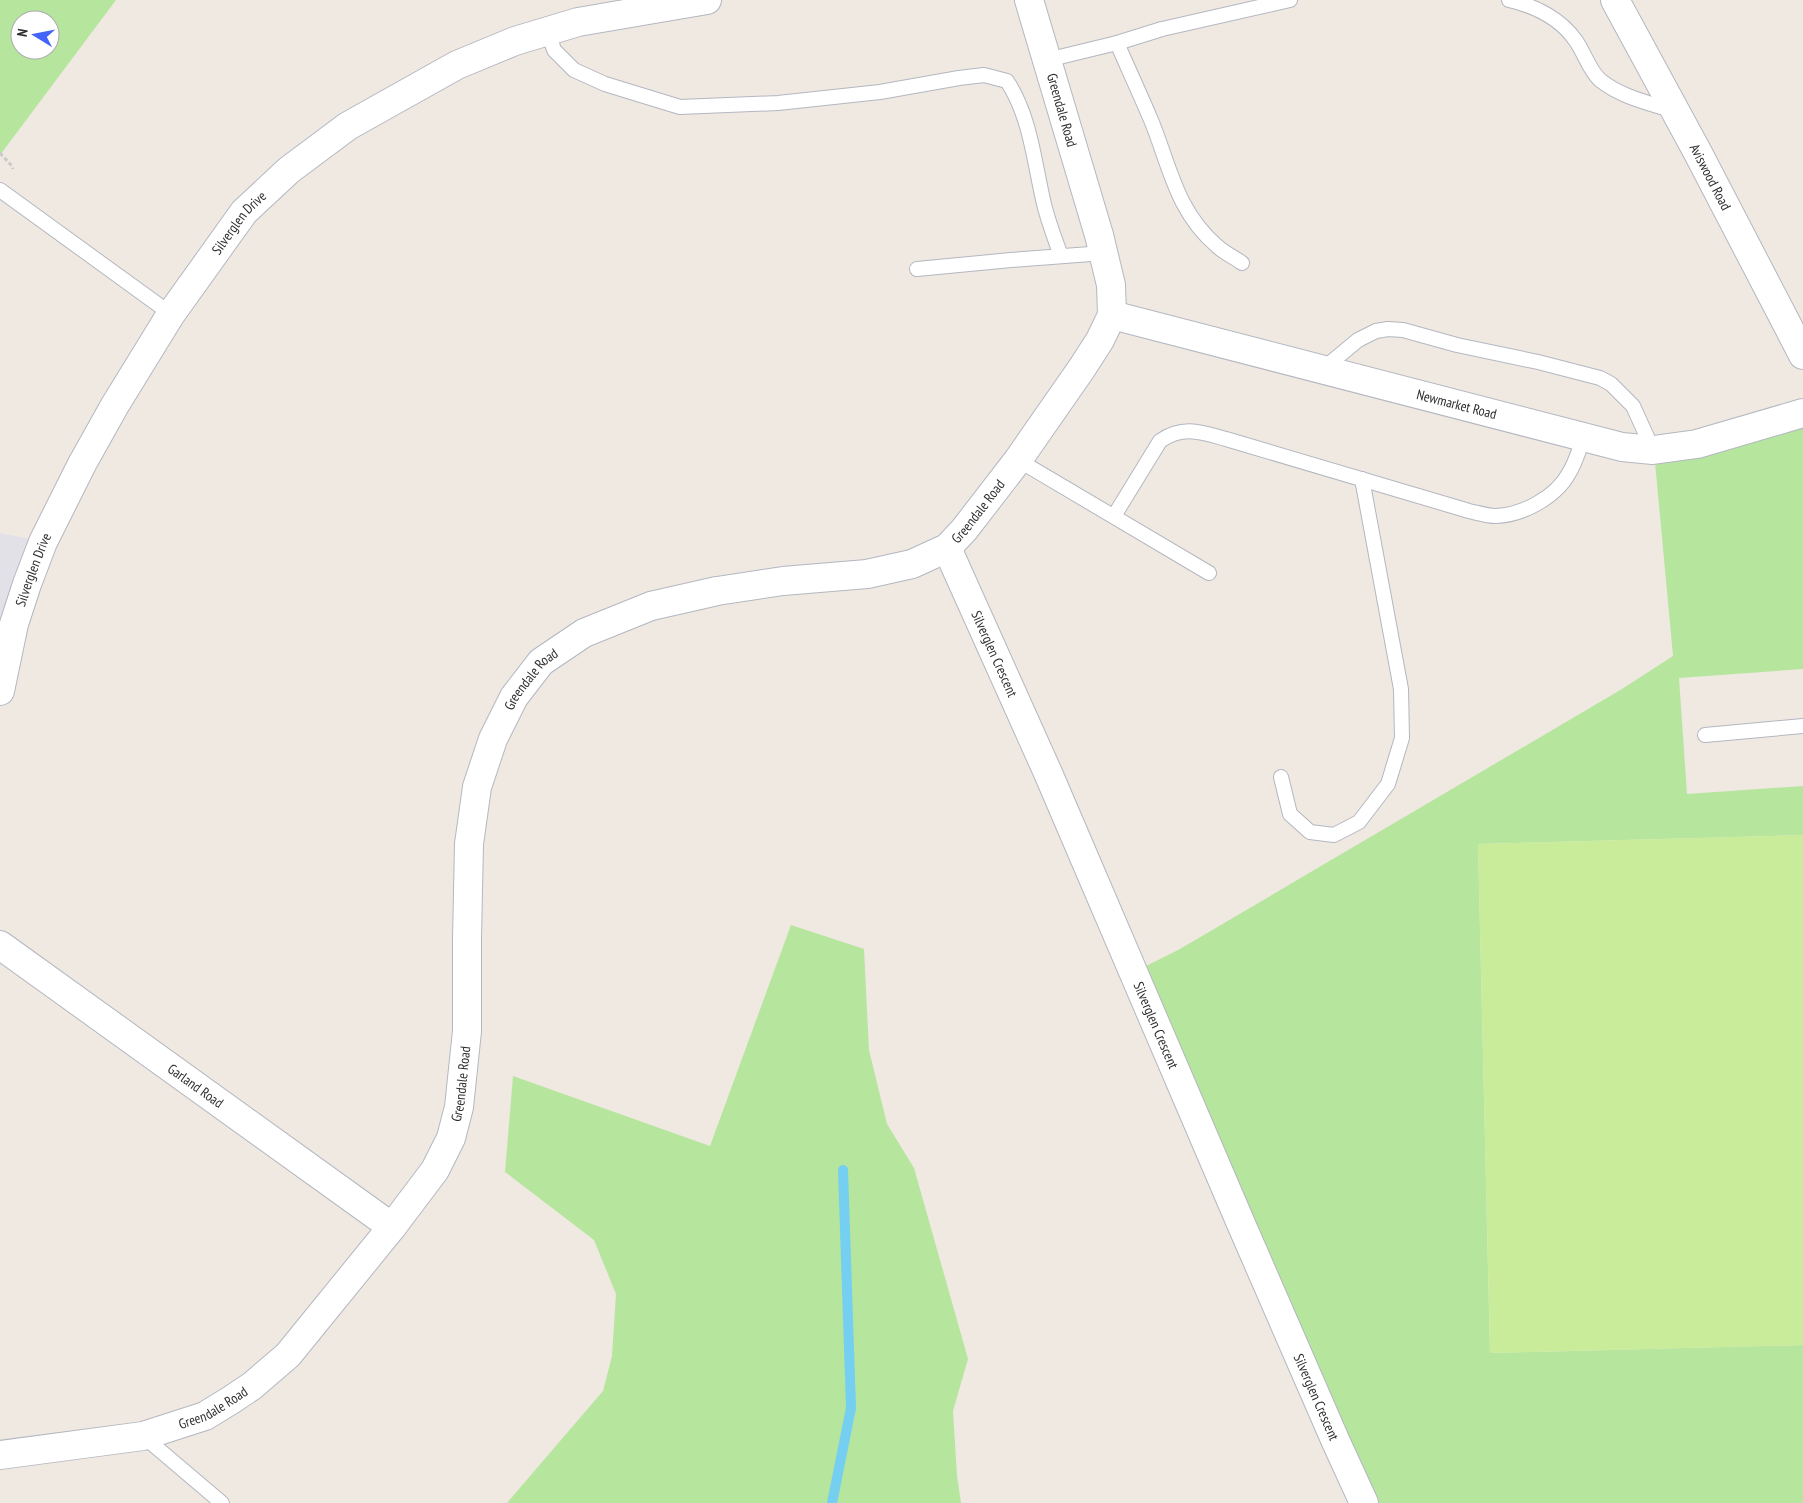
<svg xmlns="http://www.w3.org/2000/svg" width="1803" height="1503" viewBox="0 0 1803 1503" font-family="'PT Sans Narrow',sans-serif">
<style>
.industrial{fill:#e3e1e8}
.green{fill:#b6e59e;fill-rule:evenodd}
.pitch{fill:#c9ec9a}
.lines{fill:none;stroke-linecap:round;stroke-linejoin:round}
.stream{stroke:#75cff0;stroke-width:10}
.lane-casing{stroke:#b4b7c1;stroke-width:16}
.street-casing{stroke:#b4b7c1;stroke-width:30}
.secondary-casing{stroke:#b4b7c1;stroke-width:30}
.path{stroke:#c9c9c9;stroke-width:3;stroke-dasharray:4 2.5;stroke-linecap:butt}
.lane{stroke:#fff;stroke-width:14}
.street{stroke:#fff;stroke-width:28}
.secondary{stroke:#fff;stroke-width:28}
.labels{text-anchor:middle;stroke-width:4.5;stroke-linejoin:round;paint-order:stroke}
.street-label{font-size:14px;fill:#2e2e2e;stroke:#fff}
</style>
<rect width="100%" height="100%" fill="#efe9e1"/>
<polygon class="industrial" points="0,533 45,542 0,694"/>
<g class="green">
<path d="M 0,0 L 116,0 L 0,155 ZM 20,20 L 50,20 L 50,50 L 20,50 Z"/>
<polygon points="1803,413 1803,669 1679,678 1687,794 1803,786 1803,835 1478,844 1490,1353 1803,1345 1803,1503 1362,1503 1134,972 1180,949 1622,689 1673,656 1654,451"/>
<polygon points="791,925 864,949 869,1050 887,1124 914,1168 968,1359 953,1411 957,1476 961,1503 507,1503 603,1391 612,1356 616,1294 594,1240 505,1172 513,1076 710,1146"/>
</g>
<polygon class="pitch" points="1803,835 1803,1345 1490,1353 1478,844"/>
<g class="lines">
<polyline class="stream" points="832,1503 851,1408 843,1170"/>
<defs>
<g id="lane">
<path d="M 1509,0 C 1535,6 1561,19 1576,41 C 1585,54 1589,70 1600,80 C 1621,97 1649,103 1674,111"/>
<path d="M 548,31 L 554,50 L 574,70 L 605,84 L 680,107 L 778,103 L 880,92 L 959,78 L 984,75 L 1007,81 C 1031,118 1034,162 1044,204 C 1048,221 1055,239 1061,256"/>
<path d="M 1117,43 C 1128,68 1140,94 1151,120 C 1170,166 1176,211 1217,246 C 1224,253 1234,257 1242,263"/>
<polyline points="1047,60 1117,43 1162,29 1290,0"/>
<polyline points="0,190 171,314"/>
<polyline points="917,269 1011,260 1104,253"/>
<polyline points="1323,369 1358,340 1376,331 1388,329 1403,330 1457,345 1538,362 1600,378 1611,384 1633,406 1653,450"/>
<polyline points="1018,460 1209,573"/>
<path d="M 1114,516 L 1160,441 C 1183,425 1201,432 1226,439 L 1469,511 C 1478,513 1487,516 1496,516 C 1523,515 1556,497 1569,473 C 1576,462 1579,449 1584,437"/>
<polyline points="1705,735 1803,726"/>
<polyline points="1281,777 1290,814 1310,832 1334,835 1359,822 1388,784 1402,738 1401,689 1362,479"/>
<polyline points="143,1436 222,1503"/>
</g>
<g id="street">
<path id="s1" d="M 1615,0 L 1698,153 L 1803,355"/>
<path id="s2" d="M 1112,315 L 1622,447 L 1653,450 L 1697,444 L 1803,413"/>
<path id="s3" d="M 947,548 L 1048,773 L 1242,1226 L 1336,1442 L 1364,1503"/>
<path id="s4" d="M 0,945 L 392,1227"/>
<path id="s5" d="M 0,1455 L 143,1436 L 205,1416 L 231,1400 L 252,1386 L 288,1355 L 392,1227 L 435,1170 L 451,1138 L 459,1107 L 467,1031 L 467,938 L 469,844 L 477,787 L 493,739 L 514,697 L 541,662 L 584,633 L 651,606 L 717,591 L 783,581 L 867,574 L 912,564 L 947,548 L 964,530 L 1018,460 L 1082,368 L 1100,340 L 1112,315 L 1111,285 L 1099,235 L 1029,0"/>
</g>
<g id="secondary">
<path id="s6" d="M 0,691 L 14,624 L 27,584 L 43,542 L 82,464 L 115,405 L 171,314 L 244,212 L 289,170 L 348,126 L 457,65 L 515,41 L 578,22 L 707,0"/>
</g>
</defs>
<use href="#lane" class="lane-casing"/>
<use href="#street" class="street-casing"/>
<use href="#secondary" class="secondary-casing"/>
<polyline class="path" points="0,153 12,166 13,169"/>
<use href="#lane" class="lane"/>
<use href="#street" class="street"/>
<use href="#secondary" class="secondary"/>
</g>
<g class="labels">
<g class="street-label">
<text transform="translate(1062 110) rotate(74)" y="5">Greendale Road</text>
<text dy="5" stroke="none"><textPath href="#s1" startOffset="201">Aviswood Road</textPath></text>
<text dy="5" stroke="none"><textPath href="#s6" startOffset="531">Silverglen Drive</textPath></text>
<text dy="5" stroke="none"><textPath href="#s2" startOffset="356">Newmarket Road</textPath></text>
<text dy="5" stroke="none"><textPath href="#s5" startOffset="1555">Greendale Road</textPath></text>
<text dy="5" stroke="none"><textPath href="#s6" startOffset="126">Silverglen Drive</textPath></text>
<text dy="5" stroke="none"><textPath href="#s3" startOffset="116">Silverglen Crescent</textPath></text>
<text dy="5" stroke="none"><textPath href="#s5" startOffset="1060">Greendale Road</textPath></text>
<text dy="5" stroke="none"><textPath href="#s3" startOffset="521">Silverglen Crescent</textPath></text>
<text dy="5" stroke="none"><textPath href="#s5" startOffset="640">Greendale Road</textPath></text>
<text dy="5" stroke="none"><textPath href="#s4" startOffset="241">Garland Road</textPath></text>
<text dy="5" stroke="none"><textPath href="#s3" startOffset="926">Silverglen Crescent</textPath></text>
<text dy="5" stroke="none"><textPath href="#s5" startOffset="220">Greendale Road</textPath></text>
</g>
</g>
<g transform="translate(35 35) rotate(280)"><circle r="24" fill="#ffffff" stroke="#ababab"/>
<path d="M0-4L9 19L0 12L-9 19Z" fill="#4264fb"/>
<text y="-8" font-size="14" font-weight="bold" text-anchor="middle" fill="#2e2e2e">N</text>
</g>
</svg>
